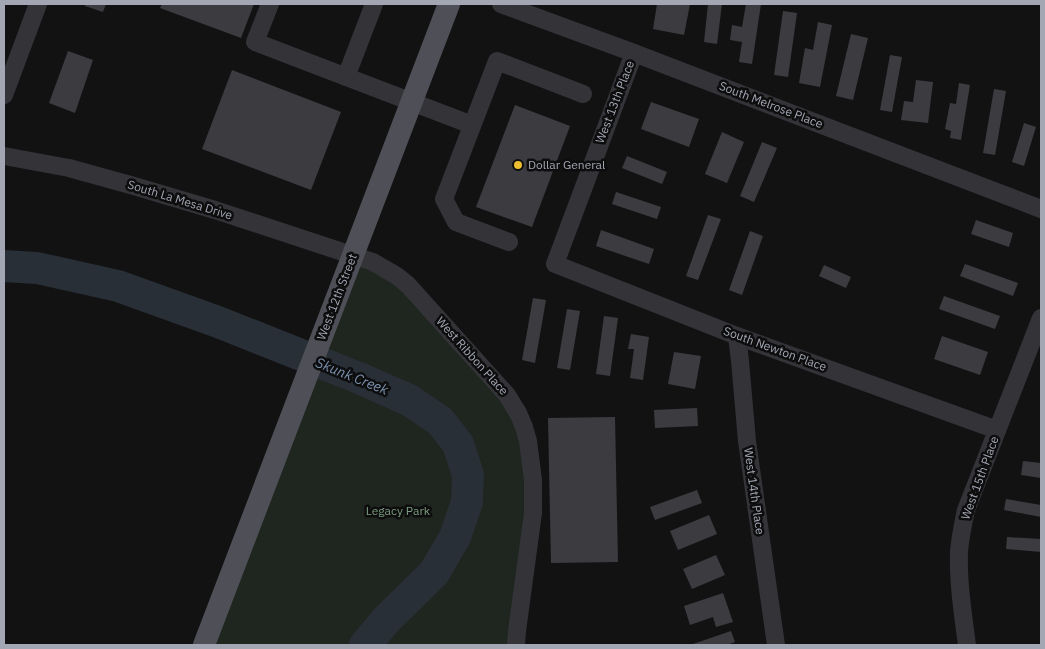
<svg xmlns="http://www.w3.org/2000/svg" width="1045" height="649" viewBox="0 0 1045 649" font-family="'IBM Plex Sans',sans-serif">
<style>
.green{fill:#1e261f}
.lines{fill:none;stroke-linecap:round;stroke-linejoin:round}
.river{stroke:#282f36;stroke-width:32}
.building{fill:#3c3c40}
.minor{stroke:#333338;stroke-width:18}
.major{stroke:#4f5057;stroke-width:22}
.poi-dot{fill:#edbf30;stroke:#0d0d0e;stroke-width:2}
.labels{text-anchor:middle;stroke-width:5;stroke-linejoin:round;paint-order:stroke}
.street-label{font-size:12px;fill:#a3a7b3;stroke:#0d0d0e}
.poi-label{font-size:12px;fill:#a3a7b3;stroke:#0d0d0e;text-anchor:start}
.park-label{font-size:12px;fill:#7b9e80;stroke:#0d0d0e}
.water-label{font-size:14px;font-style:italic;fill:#7b91ae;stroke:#0d0d0e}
</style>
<rect width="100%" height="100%" fill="#121213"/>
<polygon class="green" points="353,256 408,285 507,395 528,441 517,645 203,645"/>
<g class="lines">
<polyline class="river" points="4,266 37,268 118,286 218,322 359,378 409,400 440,421 458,444 468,475 467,502 455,537 434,573 387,619 365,645"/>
</g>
<g class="building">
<polygon points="86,4 106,4 103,12 85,6"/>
<polygon points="162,4 254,4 241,38 160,8"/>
<polygon points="657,4 690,4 684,35 653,29"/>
<polygon points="708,4 722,4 717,44 704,42"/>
<polygon points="746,4 761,4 752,64 739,62 742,42 730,40 732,25 742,27"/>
<polygon points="783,11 797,13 788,77 774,75"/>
<polygon points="818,22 832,25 820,87 799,83 805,48 813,50"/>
<polygon points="851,34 868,38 853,100 836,96"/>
<polygon points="68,51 93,60 75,113 49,103"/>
<polygon points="890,55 902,57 892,112 880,110"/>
<polygon points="232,70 341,112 311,190 202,149"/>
<polygon points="916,80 933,82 928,123 901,120 904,101 913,102"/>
<polygon points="959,83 970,85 961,140 950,138 951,131 945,129 950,103 956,104"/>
<polygon points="994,89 1006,91 995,155 983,153"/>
<polygon points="651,102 699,119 689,147 641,129"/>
<polygon points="515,105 570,126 532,227 476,207"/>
<polygon points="1024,123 1036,127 1024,166 1012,162"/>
<polygon points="722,132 744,142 727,183 705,174"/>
<polygon points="762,142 777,148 754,202 740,196"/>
<polygon points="627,156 667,172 662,184 622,168"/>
<polygon points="616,192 661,207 657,219 612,204"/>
<polygon points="708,215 721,219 698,280 686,276"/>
<polygon points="976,220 1013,233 1009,247 971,234"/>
<polygon points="601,230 654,249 649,264 596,246"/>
<polygon points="750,231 763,236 742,295 729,290"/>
<polygon points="965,264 1018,283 1013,296 960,276"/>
<polygon points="824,265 851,277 846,288 819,276"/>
<polygon points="944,296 1000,316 995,329 939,309"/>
<polygon points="533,298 546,300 535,363 522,360"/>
<polygon points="567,309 580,311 570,370 557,368"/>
<polygon points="604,316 618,318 610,376 596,374"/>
<polygon points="631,334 649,337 643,380 630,378 634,349 628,349"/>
<polygon points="942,336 988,352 980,375 934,359"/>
<polygon points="674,352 701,356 695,389 668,384"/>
<polygon points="697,408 698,426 655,428 654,410"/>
<polygon points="615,417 618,562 551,563 548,418"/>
<polygon points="1023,461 1041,463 1041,478 1021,475"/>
<polygon points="697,490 702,503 655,520 650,507"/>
<polygon points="1006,499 1041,505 1041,517 1004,510"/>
<polygon points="709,515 717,534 678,550 670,531"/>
<polygon points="1007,537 1041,539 1041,552 1006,549"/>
<polygon points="716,555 725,575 692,589 683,569"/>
<polygon points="723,593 733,622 716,627 713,617 690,625 684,606"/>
<polygon points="731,631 735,642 727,645 690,645"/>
</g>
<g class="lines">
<g class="minor">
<polyline points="270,4 255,42 472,125"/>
<polyline points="501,4 634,53 1041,209"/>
<polyline points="634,53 555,264 737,336 997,430"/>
<polyline points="346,77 374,4"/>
<polyline points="4,95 38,4"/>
<polyline points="4,156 69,168 134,186 215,210 373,262 397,276 408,285 507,395 518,413 524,427 528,441 533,480 533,513 517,631 516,645"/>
<polyline points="509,242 456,222 444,199 497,61 583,94"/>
<polyline points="737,336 740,361 747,441 776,645"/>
<path d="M 967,645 C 963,615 958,583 959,552 C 960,538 963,524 966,510 L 1041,318"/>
</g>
<polyline class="major" points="204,645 449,4"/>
</g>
<circle class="poi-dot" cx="518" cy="165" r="5"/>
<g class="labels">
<g class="street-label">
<text transform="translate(615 102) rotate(-69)" y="4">West 13th Place</text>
<text transform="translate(771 105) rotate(21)" y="4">South Melrose Place</text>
<text transform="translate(180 200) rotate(17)" y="4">South La Mesa Drive</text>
<text transform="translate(337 297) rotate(-69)" y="4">West 12th Street</text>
<text transform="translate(775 349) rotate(20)" y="4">South Newton Place</text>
<text transform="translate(472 356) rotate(48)" y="4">West Ribbon Place</text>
<text transform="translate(980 478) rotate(-70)" y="4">West 15th Place</text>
<text transform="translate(754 491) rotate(82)" y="4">West 14th Place</text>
</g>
<g class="poi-label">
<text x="528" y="169">Dollar General</text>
</g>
<g class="park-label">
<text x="398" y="515">Legacy Park</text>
</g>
<g class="water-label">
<text transform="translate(352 376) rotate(22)" y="5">Skunk Creek</text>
</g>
</g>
<rect width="1045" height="649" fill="none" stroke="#a3a7b3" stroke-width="10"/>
</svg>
